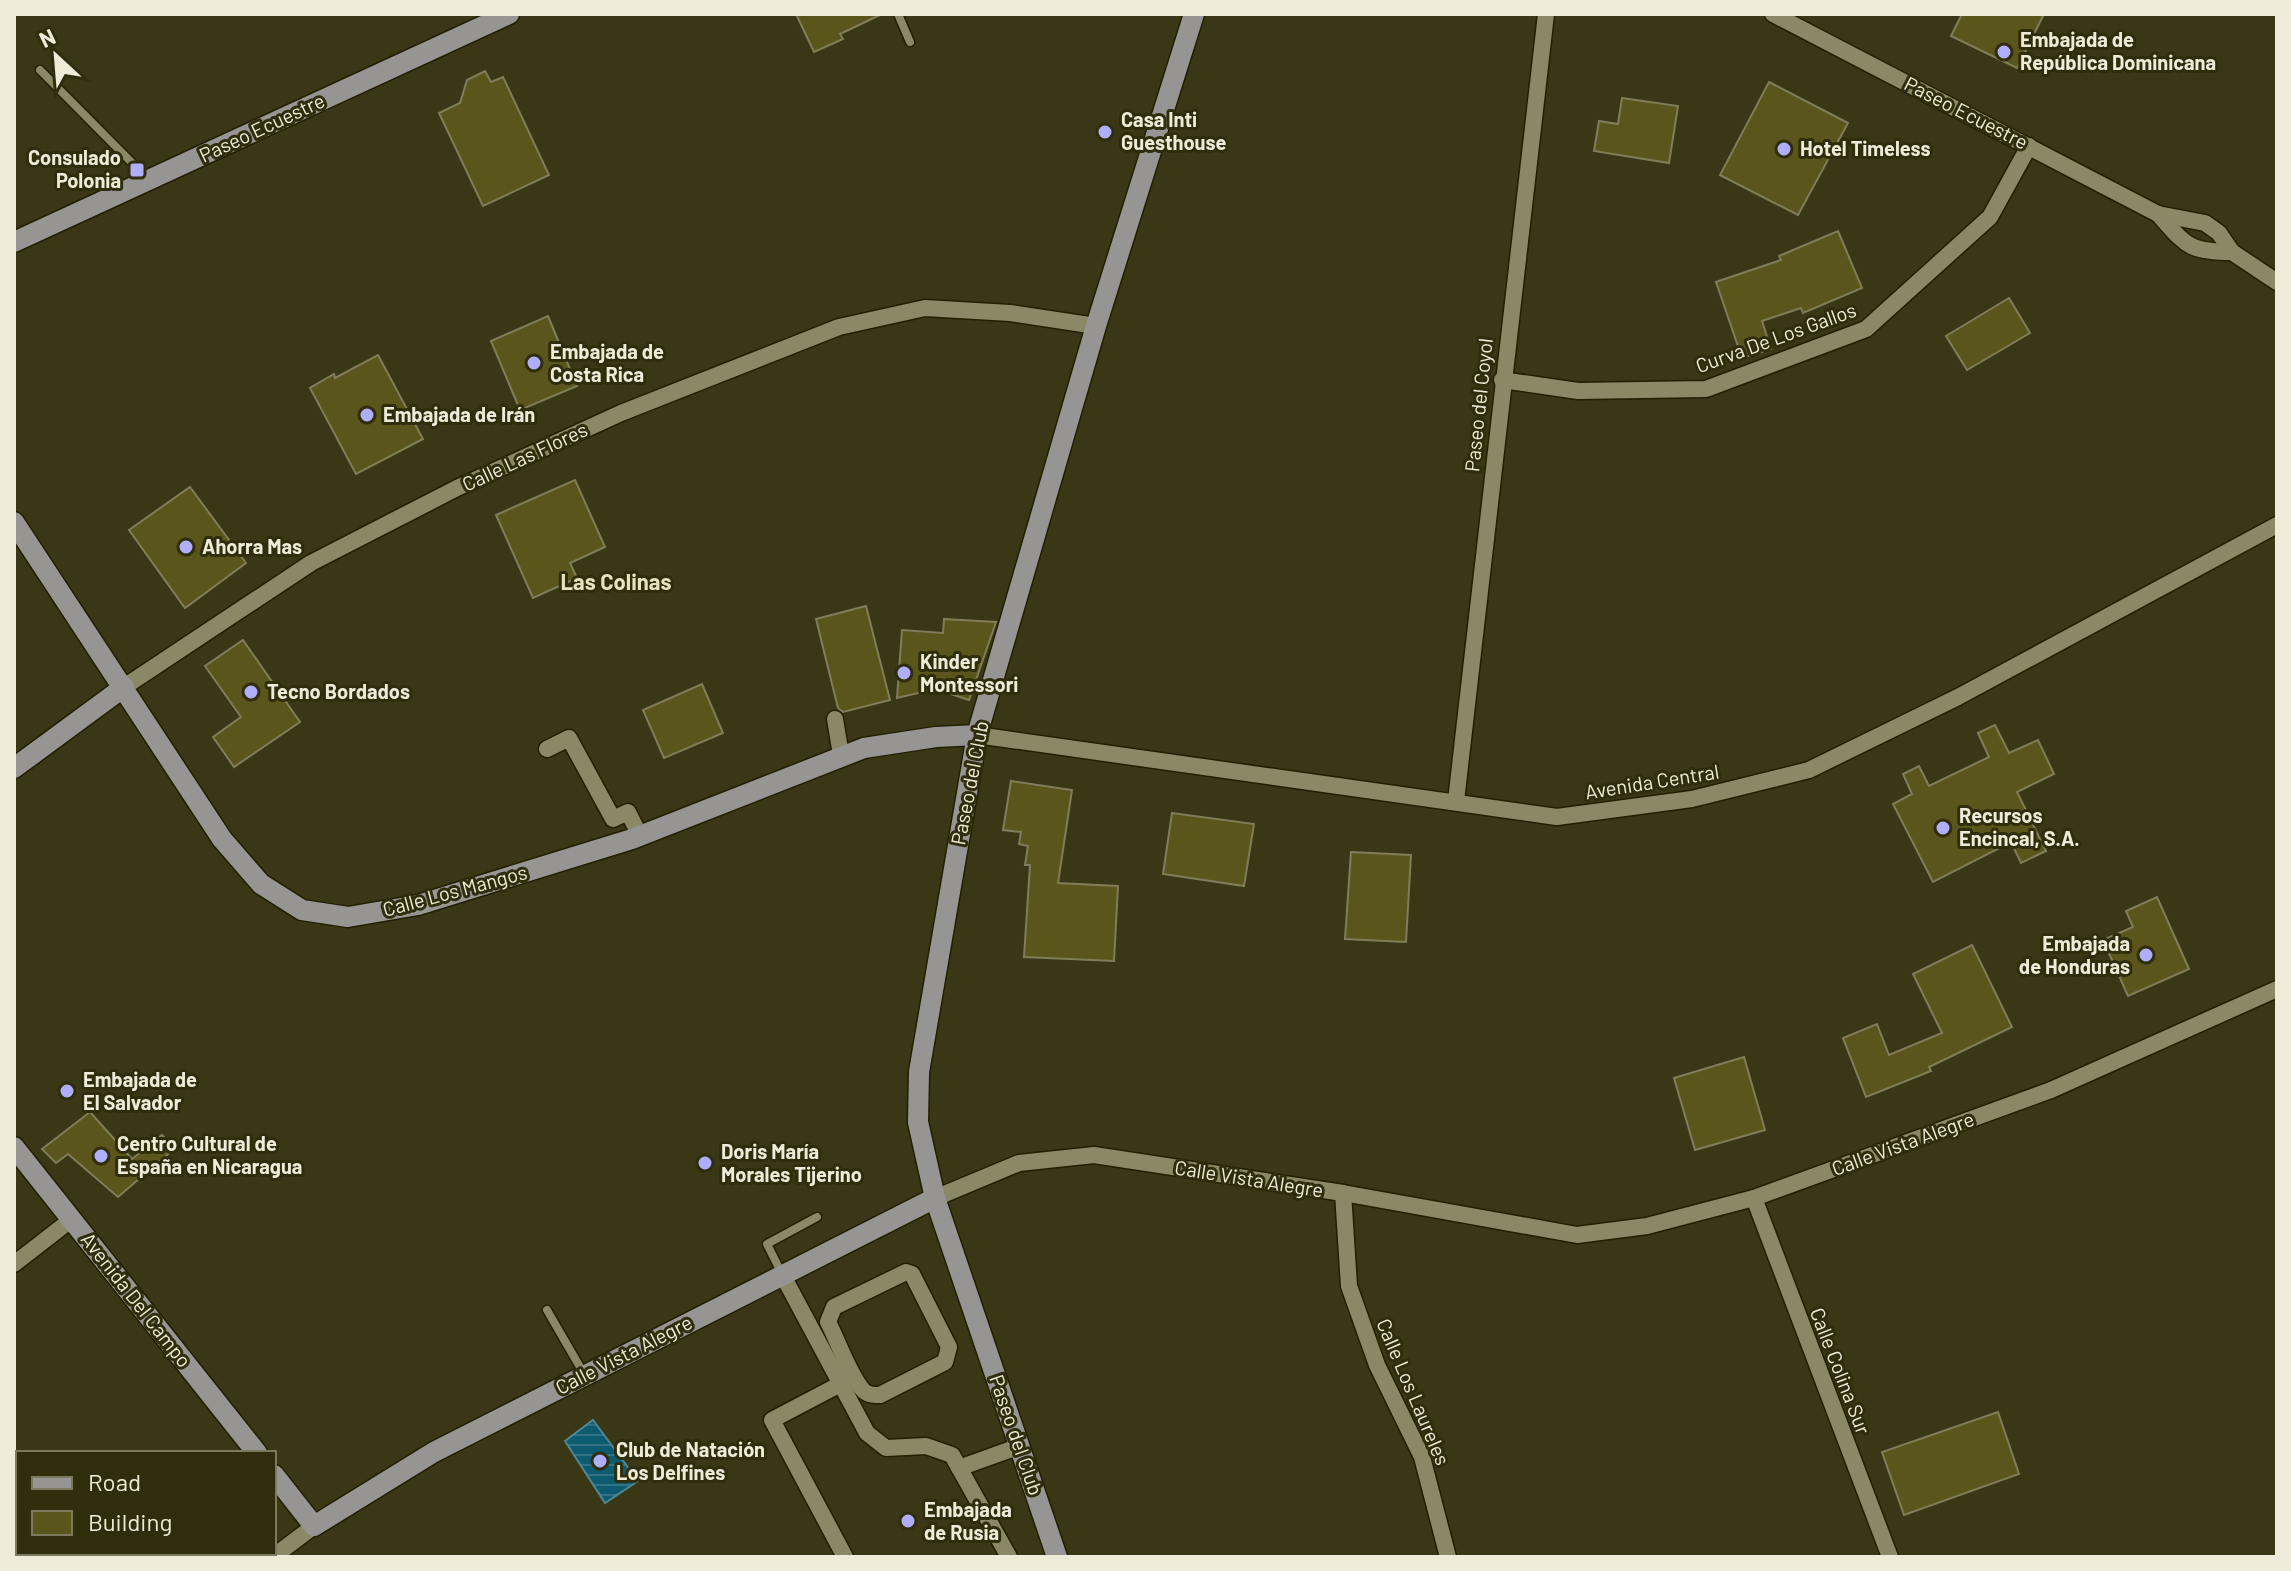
<svg xmlns="http://www.w3.org/2000/svg" width="2291" height="1571" viewBox="0 0 2291 1571" font-family="Barlow,sans-serif">
<style>
.water{fill:url(#water-rules);stroke:#508690;stroke-width:2}
.building{fill:#5a551b;stroke:#807d5b;stroke-width:2}
.lines{fill:none;stroke-linecap:round;stroke-linejoin:round}
.lane-casing{stroke:#221e00;stroke-width:11}
.street-casing{stroke:#221e00;stroke-width:19}
.secondary-casing{stroke:#221e00;stroke-width:23}
.lane{stroke:#8b8865;stroke-width:8}
.street{stroke:#8b8865;stroke-width:16}
.secondary{stroke:#979593;stroke-width:20}
.poi-dot{fill:#aeaefa;stroke:#302d0c;stroke-width:3}
.labels{text-anchor:middle;stroke-width:6;stroke-linejoin:round;paint-order:stroke}
.poi-label{font-size:20px;font-weight:bold;fill:#eeecd9;stroke:#302d0c;text-anchor:start}
.street-label{font-size:20px;fill:#eeecd9;stroke:#302d0c}
.neighbourhood-label{font-size:22px;font-weight:bold;fill:#e5e2bc;stroke:#302d0c}
</style>
<defs>
<pattern id="water-rules" width="6" height="5" patternUnits="userSpaceOnUse" patternTransform="scale(2)"><rect width="6" height="5" fill="#0d5b71"/><path d="M0 2.5h6" fill="none" stroke="#317385"/></pattern>
</defs>
<rect width="100%" height="100%" fill="#3a3716"/>
<polygon class="water" points="593,1420 638,1481 605,1503 565,1441"/>
<g class="building">
<polygon points="796,14 882,14 840,34 843,39 814,52"/>
<polygon points="1962,14 2044,14 2017,68 1951,36"/>
<polygon points="485,71 491,82 503,77 549,175 483,206 439,113 460,103 467,80"/>
<polygon points="1769,82 1848,123 1798,215 1720,175"/>
<polygon points="1622,98 1678,106 1669,163 1594,151 1599,121 1618,124"/>
<polygon points="1838,231 1862,288 1803,313 1801,308 1762,321 1771,349 1742,358 1716,282 1781,260 1779,256"/>
<polygon points="2009,298 2030,333 1967,370 1946,336"/>
<polygon points="548,316 577,386 520,410 491,341"/>
<polygon points="378,355 423,439 356,474 310,388 334,374 335,378"/>
<polygon points="575,480 605,547 570,563 577,578 533,598 496,515"/>
<polygon points="190,487 246,563 185,608 129,530"/>
<polygon points="866,606 890,700 843,712 838,708 816,619"/>
<polygon points="944,619 996,622 969,700 935,689 897,698 902,630 943,633"/>
<polygon points="243,640 300,722 234,767 213,737 241,717 205,666"/>
<polygon points="702,684 723,733 664,758 643,710"/>
<polygon points="1995,725 2009,753 2038,740 2054,774 2017,792 2046,851 2021,863 2011,842 1933,882 1893,804 1912,794 1903,774 1919,766 1929,786 1989,757 1978,733"/>
<polygon points="1011,781 1072,790 1058,883 1118,886 1114,961 1024,957 1030,865 1025,865 1028,846 1019,844 1021,832 1003,830"/>
<polygon points="1172,813 1254,824 1244,886 1163,874"/>
<polygon points="1351,852 1411,855 1406,942 1345,939"/>
<polygon points="2157,897 2189,969 2128,996 2103,940 2133,927 2126,911"/>
<polygon points="1972,945 2012,1027 1929,1067 1931,1071 1866,1097 1843,1038 1877,1024 1889,1055 1942,1033 1913,974"/>
<polygon points="1744,1057 1765,1130 1695,1150 1674,1078"/>
<polygon points="90,1112 132,1159 162,1135 174,1149 118,1197 68,1154 56,1163 42,1149"/>
<polygon points="1998,1412 2019,1474 1904,1515 1882,1452"/>
</g>
<g class="lines">
<defs>
<g id="lane">
<polyline points="898,14 910,42"/>
<polyline points="40,70 149,180"/>
<polyline points="782,1274 767,1244 817,1217"/>
<polyline points="547,1310 584,1374"/>
</g>
<g id="street">
<polyline points="1773,14 2158,214 2205,223 2219,233 2232,252 2277,282"/>
<path d="M 2158,214 C 2186,245 2188,252 2232,252"/>
<polyline points="1502,380 1578,391 1706,389 1866,329 1990,217 2029,146"/>
<polyline points="124,687 311,563 457,488 621,413 839,327 925,308 1010,313 1096,326"/>
<polyline points="835,719 841,755"/>
<polyline points="977,735 1557,817 1692,799 1809,770 1958,697 2277,525"/>
<polyline points="547,749 569,738 613,819 628,812 640,836"/>
<polyline points="1456,801 1546,14"/>
<polyline points="1343,1193 1349,1286 1377,1365 1422,1457 1448,1557"/>
<polyline points="935,1198 1019,1163 1094,1155 1343,1193 1577,1235 1647,1226 1754,1198 2051,1090 2277,989"/>
<polyline points="1754,1198 1890,1557"/>
<polyline points="14,1264 72,1219"/>
<path d="M 906,1272 L 912,1274 L 949,1347 L 945,1362 L 880,1395 C 873,1395 867,1395 862,1389 C 849,1374 838,1341 828,1322 L 834,1307 Z"/>
<polyline points="782,1274 867,1433 886,1448 926,1446 952,1455 1009,1557"/>
<polyline points="959,1468 1020,1446"/>
<polyline points="273,1557 314,1526"/>
<polyline points="845,1557 772,1420 850,1379"/>
</g>
<g id="secondary">
<polyline points="14,242 509,14"/>
<polyline points="14,522 222,839 261,884 302,910 348,917 418,905 632,839 864,748 936,737 977,735"/>
<polyline points="14,768 124,687"/>
<polyline points="14,1147 257,1453"/>
<polyline points="274,1475 314,1526 434,1452 935,1198"/>
<polyline points="1057,1557 935,1198 918,1122 919,1072 977,735 1096,326 1194,14"/>
</g>
</defs>
<use href="#lane" class="lane-casing"/>
<use href="#street" class="street-casing"/>
<use href="#secondary" class="secondary-casing"/>
<use href="#lane" class="lane"/>
<use href="#street" class="street"/>
<use href="#secondary" class="secondary"/>
</g>
<g class="poi-dot">
<circle cx="2004" cy="52" r="8"/>
<circle cx="1105" cy="132" r="8"/>
<circle cx="1784" cy="149" r="8"/>
<rect x="129" y="162" width="16" height="16" rx="4"/>
<circle cx="534" cy="363" r="8"/>
<circle cx="367" cy="415" r="8"/>
<circle cx="186" cy="547" r="8"/>
<circle cx="904" cy="673" r="8"/>
<circle cx="251" cy="692" r="8"/>
<circle cx="1943" cy="828" r="8"/>
<circle cx="2146" cy="955" r="8"/>
<circle cx="67" cy="1091" r="8"/>
<circle cx="101" cy="1156" r="8"/>
<circle cx="705" cy="1163" r="8"/>
<circle cx="600" cy="1461" r="8"/>
<circle cx="908" cy="1521" r="8"/>
</g>
<g class="labels">
<g class="poi-label">
<text x="2020" y="47">Embajada de<tspan x="2020" dy="23">República Dominicana</tspan></text>
<text x="1121" y="127">Casa Inti<tspan x="1121" dy="23">Guesthouse</tspan></text>
<text x="1800" y="156">Hotel Timeless</text>
<text x="121" y="165" text-anchor="end">Consulado<tspan x="121" dy="23">Polonia</tspan></text>
<text x="550" y="359">Embajada de<tspan x="550" dy="23">Costa Rica</tspan></text>
<text x="383" y="422">Embajada de Irán</text>
<text x="202" y="554">Ahorra Mas</text>
<text x="920" y="669">Kinder<tspan x="920" dy="23">Montessori</tspan></text>
<text x="267" y="699">Tecno Bordados</text>
<text x="1959" y="823">Recursos<tspan x="1959" dy="23">Encincal, S.A.</tspan></text>
<text x="2130" y="951" text-anchor="end">Embajada<tspan x="2130" dy="23">de Honduras</tspan></text>
<text x="83" y="1087">Embajada de<tspan x="83" dy="23">El Salvador</tspan></text>
<text x="117" y="1151">Centro Cultural de<tspan x="117" dy="23">España en Nicaragua</tspan></text>
<text x="721" y="1159">Doris María<tspan x="721" dy="23">Morales Tijerino</tspan></text>
<text x="616" y="1457">Club de Natación<tspan x="616" dy="23">Los Delfines</tspan></text>
<text x="924" y="1517">Embajada<tspan x="924" dy="23">de Rusia</tspan></text>
</g>
<g class="street-label">
<text transform="translate(1966 113) rotate(27)" y="7">Paseo Ecuestre</text>
<text transform="translate(262 128) rotate(-25)" y="7">Paseo Ecuestre</text>
<text transform="translate(1776 338) rotate(-20)" y="7">Curva De Los Gallos</text>
<text transform="translate(1479 405) rotate(-84)" y="7">Paseo del Coyol</text>
<text transform="translate(525 457) rotate(-25)" y="7">Calle Las Flores</text>
<text transform="translate(1652 782) rotate(-9)" y="7">Avenida Central</text>
<text transform="translate(970 783) rotate(-79)" y="7">Paseo del Club</text>
<text transform="translate(455 891) rotate(-15)" y="7">Calle Los Mangos</text>
<text transform="translate(1903 1144) rotate(-20)" y="7">Calle Vista Alegre</text>
<text transform="translate(1249 1179) rotate(9)" y="7">Calle Vista Alegre</text>
<text transform="translate(136 1300) rotate(52)" y="7">Avenida Del Campo</text>
<text transform="translate(624 1355) rotate(-27)" y="7">Calle Vista Alegre</text>
<text transform="translate(1840 1371) rotate(69)" y="7">Calle Colina Sur</text>
<text transform="translate(1413 1392) rotate(67)" y="7">Calle Los Laureles</text>
<text transform="translate(1016 1435) rotate(71)" y="7">Paseo del Club</text>
</g>
<g class="neighbourhood-label">
<text x="616" y="590">Las Colinas</text>
</g>
</g>
<rect width="2291" height="1571" fill="none" stroke="#eeecd9" stroke-width="32"/>
<rect x="16" y="1451" width="260" height="104" fill="#302d0c" stroke="#7c795e" stroke-width="2"/>
<rect x="32" y="1477" width="40" height="12" fill="#979593" stroke="#7c795e" stroke-width="2"/>
<text x="88" y="1491" font-size="24" fill="#eeecd9">Road</text>
<rect x="32" y="1511" width="40" height="24" fill="#5a551b" stroke="#7c795e" stroke-width="2"/>
<text x="88" y="1531" font-size="24" fill="#eeecd9">Building</text>
<g transform="translate(56 56) rotate(334)" stroke="#302d0c" stroke-width="6" paint-order="stroke">
<path d="M0-6L14 30L0 20L-14 30Z" fill="#eeecd9"/>
<text y="-12" font-size="22" font-weight="bold" text-anchor="middle" fill="#eeecd9">N</text>
</g>
</svg>
